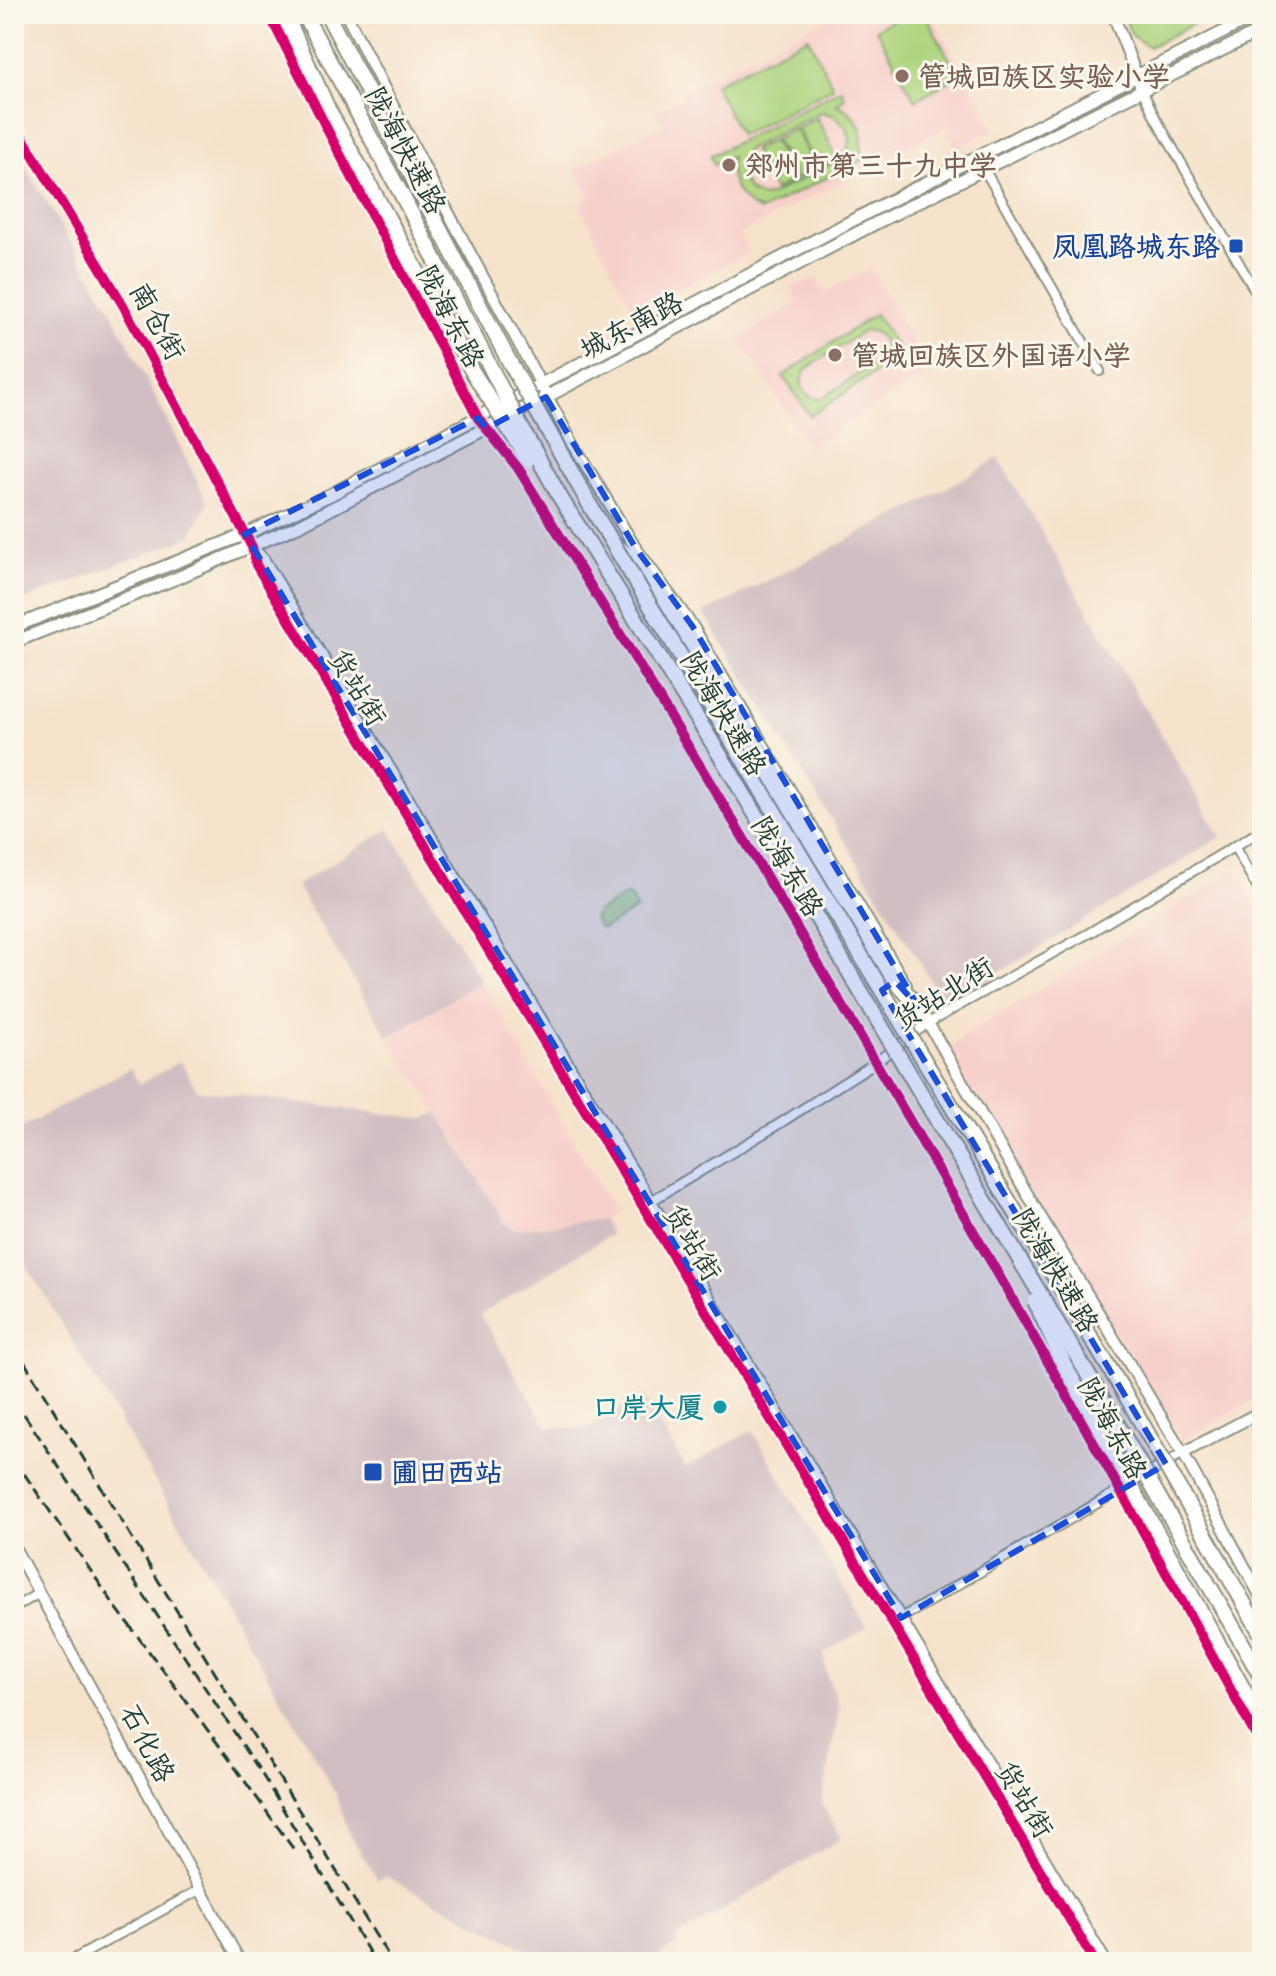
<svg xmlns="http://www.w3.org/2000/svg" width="1276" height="1976" viewBox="0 0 1276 1976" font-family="'Architects Daughter','LXGW WenKai TC',sans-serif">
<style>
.built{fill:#f7d0cb}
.industrial{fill:#d2bec2}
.green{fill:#add47e;stroke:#668859;stroke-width:2;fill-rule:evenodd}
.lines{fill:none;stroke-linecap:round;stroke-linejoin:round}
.minor-casing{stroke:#8a907f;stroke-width:12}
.tertiary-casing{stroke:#8a907f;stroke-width:14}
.secondary-casing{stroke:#8a907f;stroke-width:15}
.trunk-casing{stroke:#8a907f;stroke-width:18}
.minor{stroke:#fff;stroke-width:8}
.tertiary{stroke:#fff;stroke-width:10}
.secondary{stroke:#fff;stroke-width:11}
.trunk{stroke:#fff;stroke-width:14}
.rail{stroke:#1f3d34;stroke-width:3;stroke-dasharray:12 6;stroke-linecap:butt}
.trunk-bridge-casing{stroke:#8a907f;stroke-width:18;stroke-linecap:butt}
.trunk-bridge{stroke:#fff;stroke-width:14}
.cycleway-casing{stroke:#fbf7ec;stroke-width:15}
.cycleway{stroke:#d6006c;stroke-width:10}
.marked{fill:#1d4ed8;fill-opacity:0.2;stroke:#1d4ed8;stroke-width:6;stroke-dasharray:16 10;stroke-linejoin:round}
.education-dot{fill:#8d6e63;stroke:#fbf7ec;stroke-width:3}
.transit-dot{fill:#1a4fb4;stroke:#fbf7ec;stroke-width:3}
.culture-dot{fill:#0f9aa8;stroke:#fbf7ec;stroke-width:3}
.labels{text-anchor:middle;stroke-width:6;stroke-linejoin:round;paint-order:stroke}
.education-label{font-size:28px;font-weight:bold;fill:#785e54;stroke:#fbf7ec;text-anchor:start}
.street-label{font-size:28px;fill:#1f3d34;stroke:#fbf7ec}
.transit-label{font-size:28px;font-weight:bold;fill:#164399;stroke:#fbf7ec;text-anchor:end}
.culture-label{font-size:28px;font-weight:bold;fill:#0d838f;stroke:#fbf7ec;text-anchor:end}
</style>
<rect width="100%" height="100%" fill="#fbf7ec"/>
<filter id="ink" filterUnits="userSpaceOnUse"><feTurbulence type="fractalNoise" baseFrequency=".0125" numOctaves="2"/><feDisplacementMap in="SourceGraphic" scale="16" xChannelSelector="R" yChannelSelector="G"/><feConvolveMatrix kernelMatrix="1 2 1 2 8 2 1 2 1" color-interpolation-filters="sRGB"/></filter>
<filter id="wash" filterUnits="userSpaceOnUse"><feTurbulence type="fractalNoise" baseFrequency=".006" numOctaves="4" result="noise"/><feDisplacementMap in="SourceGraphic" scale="32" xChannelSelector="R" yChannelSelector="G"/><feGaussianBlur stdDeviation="1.8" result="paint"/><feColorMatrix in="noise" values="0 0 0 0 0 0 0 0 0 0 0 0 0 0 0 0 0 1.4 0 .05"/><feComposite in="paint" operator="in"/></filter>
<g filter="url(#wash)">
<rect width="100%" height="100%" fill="#f6e2ca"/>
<g class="built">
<polygon points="836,14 932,14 994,129 957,148 946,127 740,234 749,253 633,311 579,203 589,197 575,169 663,125 656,111 684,97 681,91"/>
<polygon points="871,269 929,371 809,447 739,339 798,303 791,288 816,277 824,293"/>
<polygon points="1236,870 1262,914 1262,1395 1182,1441 950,1059 950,1051 961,1037"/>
<polygon points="481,981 614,1212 602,1219 516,1229 505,1224 437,1112 388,1037"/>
</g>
<g class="industrial">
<polygon points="14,148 112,311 208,503 190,537 14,604"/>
<polygon points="998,458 1221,837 946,1005 704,613 922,502"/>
<polygon points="389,829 481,981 388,1037 296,885"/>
<polygon points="180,1061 197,1090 426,1119 437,1112 505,1224 516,1229 602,1219 611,1234 480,1315 547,1427 585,1429 643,1396 686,1468 752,1430 867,1627 824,1653 826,1672 839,1707 822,1805 842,1838 674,1939 677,1945 649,1962 551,1962 385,1876 378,1880 349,1833 335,1792 122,1424 14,1245 14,1132 130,1068 140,1084"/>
</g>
<g class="green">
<polygon points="904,14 925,14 959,76 915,100 876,29"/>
<polygon points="1123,14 1213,14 1149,47 1132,36"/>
<polygon points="808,37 833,87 740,135 714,84"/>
<path d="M 841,89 L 845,98 L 836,104 C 851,111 862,122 862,139 C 862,147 861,151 865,158 L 761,211 C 738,202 728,182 731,157 L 714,165 L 710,156 ZM 820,112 L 830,114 L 839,119 L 847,129 L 850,137 L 849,145 L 843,158 L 771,195 L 762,197 L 749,191 L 740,174 L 740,163 L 744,155 L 748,149 Z"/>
<polygon points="817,118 837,158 817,169 797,128"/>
<polygon points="795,129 816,169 796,179 775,139"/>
<polygon points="773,140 793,181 774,191 753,150"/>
<path d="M 875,314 L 902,355 L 810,416 L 783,376 ZM 864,331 C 881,330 889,343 882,358 L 823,398 C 811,400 803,394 801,382 L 805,370 Z"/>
<polygon points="625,896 631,897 636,909 605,928 599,928 594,919 596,913"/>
</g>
</g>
<g filter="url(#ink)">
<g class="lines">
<defs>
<g id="minor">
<polyline points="1142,90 1155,117 1262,303"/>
<polyline points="984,169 1100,371"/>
<polyline points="1234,846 1262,896"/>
<polyline points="651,1201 771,1129 876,1062 928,1023 1089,933 1262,830"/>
<polyline points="14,1608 39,1593"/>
<polyline points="901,1618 1183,1453"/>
<polyline points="69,1962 199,1890"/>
</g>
<g id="tertiary">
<path d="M 269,14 L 331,137 L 478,418 L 518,468 C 778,887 1026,1314 1262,1747"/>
<polyline points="346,14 433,184 569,437 635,547 693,627 906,985"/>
<polyline points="1113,14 1142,90"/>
<polyline points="14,123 123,305 252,547 256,565 691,1286 1095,1962"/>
<polyline points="253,548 264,560 699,1281 1106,1962"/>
<polyline points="916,1002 1036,1209 1183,1453 1262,1599"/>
<polyline points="1183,1453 1262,1411"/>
<polyline points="14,1547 240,1962"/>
</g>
<g id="secondary">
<polyline points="14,627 246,534 332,494 884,204 1259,14"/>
<polyline points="14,642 177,578 300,525 546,397 878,222 1262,30"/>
</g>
<polyline id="trunk" points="617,546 637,564 681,628 891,976 918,1006"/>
</defs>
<use href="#minor" class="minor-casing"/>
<use href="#tertiary" class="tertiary-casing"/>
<use href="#secondary" class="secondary-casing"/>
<use href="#trunk" class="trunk-casing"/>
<use href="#minor" class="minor"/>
<use href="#tertiary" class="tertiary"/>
<use href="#secondary" class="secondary"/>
<use href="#trunk" class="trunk"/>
<g class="rail">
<polyline points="14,1345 392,1962"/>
<polyline points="14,1399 260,1771 375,1962"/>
<polyline points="14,1459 115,1606 227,1756 297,1854"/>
</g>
<defs>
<g id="trunk-bridge">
<polyline points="285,14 328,109 472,371 528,459"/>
<polyline points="304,14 404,199 521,427 560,497 728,768 1109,1410 1262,1678"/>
<polyline points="327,14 509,361 591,507 1128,1399 1262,1635"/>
<polyline points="1035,1301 1065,1366 1262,1723"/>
</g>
</defs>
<use href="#trunk-bridge" class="trunk-bridge-casing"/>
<use href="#trunk-bridge" class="trunk-bridge"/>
<defs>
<g id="cycleway">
<path d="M 269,14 L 331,137 L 478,418 L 518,468 C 778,887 1026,1314 1262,1747"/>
<polyline points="14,123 123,305 252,547 256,565 691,1286 1095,1962"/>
</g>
</defs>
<use href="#cycleway" class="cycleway-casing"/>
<use href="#cycleway" class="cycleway"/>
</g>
</g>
<path class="marked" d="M 546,397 L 635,547 L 693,627 L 918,1006 L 895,981 L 882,990 L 1166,1464 L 901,1618 L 245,534 L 478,418 L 487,428 Z"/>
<g class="education-dot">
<circle cx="902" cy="76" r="8"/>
<circle cx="729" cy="165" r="8"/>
<circle cx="835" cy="355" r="8"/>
</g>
<g class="transit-dot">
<rect x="1228" y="238" width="16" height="16" rx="4"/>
<rect x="363" y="1462" width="20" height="20" rx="4"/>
</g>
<circle class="culture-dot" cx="720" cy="1407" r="8"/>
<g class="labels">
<g class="education-label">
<text x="918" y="86">管城回族区实验小学</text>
<text x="745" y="175">郑州市第三十九中学</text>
<text x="851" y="365">管城回族区外国语小学</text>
</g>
<g class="street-label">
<text transform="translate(406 150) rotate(62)" y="10">陇海快速路</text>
<text transform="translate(451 316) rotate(62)" y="10">陇海东路</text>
<text transform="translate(158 321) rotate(61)" y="10">南仓街</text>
<text transform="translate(631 325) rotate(-28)" y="10">城东南路</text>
<text transform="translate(358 687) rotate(59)" y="10">货站街</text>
<text transform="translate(724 713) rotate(59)" y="10">陇海快速路</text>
<text transform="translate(788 866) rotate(59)" y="10">陇海东路</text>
<text transform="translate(943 993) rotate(-32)" y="10">货站北街</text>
<text transform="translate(693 1242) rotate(59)" y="10">货站街</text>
<text transform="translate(1056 1270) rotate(59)" y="10">陇海快速路</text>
<text transform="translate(1113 1428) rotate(61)" y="10">陇海东路</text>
<text transform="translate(148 1743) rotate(62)" y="10">石化路</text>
<text transform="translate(1025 1799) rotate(59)" y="10">货站街</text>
</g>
<g class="transit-label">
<text x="1220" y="256">凤凰路城东路</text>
<text x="391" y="1482" text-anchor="start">圃田西站</text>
</g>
<g class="culture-label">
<text x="704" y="1417">口岸大厦</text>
</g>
</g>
<rect width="1276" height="1976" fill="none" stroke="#fbf7ec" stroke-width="48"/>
</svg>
